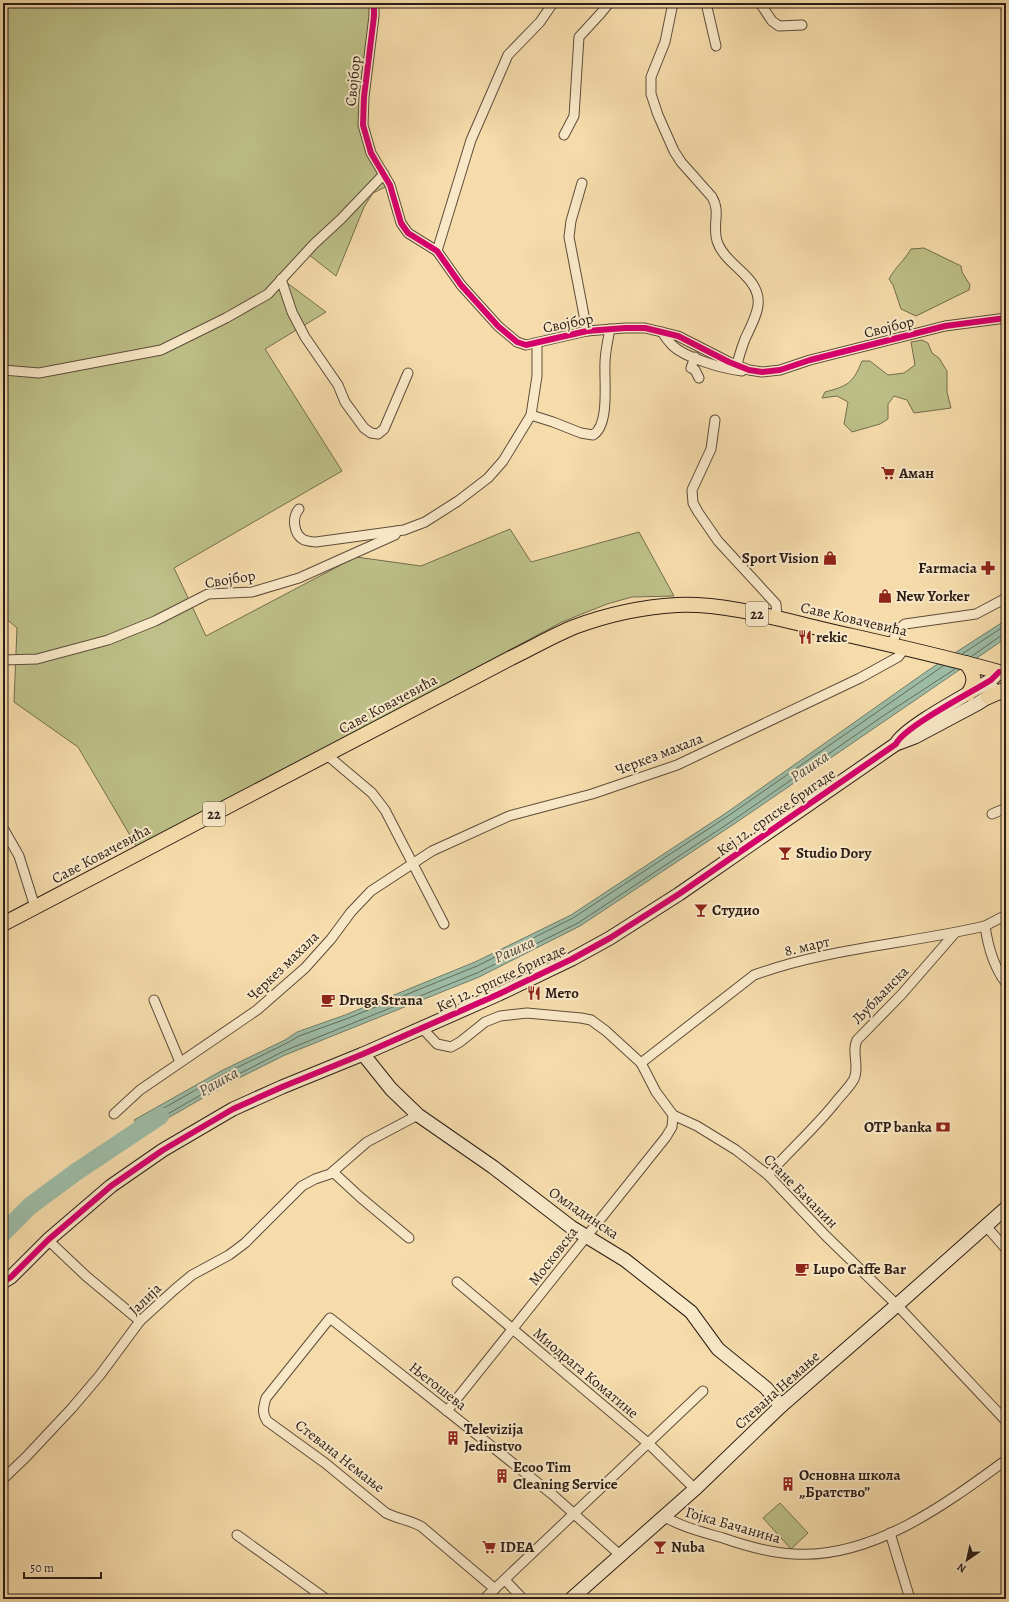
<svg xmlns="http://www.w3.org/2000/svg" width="1009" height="1602" viewBox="0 0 1009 1602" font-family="Alegreya,serif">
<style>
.green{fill:#bdc088;stroke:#746e4e}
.water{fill:#9dbca6;stroke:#6f7c6c}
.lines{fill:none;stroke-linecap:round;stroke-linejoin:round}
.shore{stroke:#646c5d;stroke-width:1}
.river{stroke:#9dbca6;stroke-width:18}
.street-casing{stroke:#5e4c3a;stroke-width:11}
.secondary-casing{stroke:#2b1c14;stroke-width:15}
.primary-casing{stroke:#2b1c14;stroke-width:16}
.street{stroke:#f9e8c8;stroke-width:9}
.secondary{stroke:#f9e8c8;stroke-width:13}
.primary{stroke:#f6dcab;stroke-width:14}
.cycleway-casing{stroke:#f9e8c8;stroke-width:8}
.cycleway{stroke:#d6006c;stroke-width:6}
.labels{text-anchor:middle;stroke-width:4;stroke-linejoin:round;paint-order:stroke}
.shield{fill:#f9e8c8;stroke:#69594a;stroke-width:1}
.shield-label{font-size:14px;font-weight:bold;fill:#2b1c14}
.street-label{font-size:15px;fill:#2b1c14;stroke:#f9e8c8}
.poi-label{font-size:15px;font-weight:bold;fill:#2b1c14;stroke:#f9e8c8;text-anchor:start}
.water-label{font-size:16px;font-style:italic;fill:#4d4c40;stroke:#f9e8c8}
</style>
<rect width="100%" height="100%" fill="#f6dcab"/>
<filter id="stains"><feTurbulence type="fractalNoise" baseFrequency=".005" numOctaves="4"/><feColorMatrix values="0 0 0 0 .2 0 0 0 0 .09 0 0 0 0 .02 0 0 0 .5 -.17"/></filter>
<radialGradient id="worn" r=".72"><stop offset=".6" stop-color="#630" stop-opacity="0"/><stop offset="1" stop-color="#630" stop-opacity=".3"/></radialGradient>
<g class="green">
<polygon points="3,3 374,3 363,125 390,185 373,193 364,207 336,276 308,254 286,282 326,312 265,349 342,471 174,568 206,636 356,557 421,566 510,529 531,562 639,532 674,596 632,597 607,604 562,622 259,783 138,849 78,747 14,702 17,628 3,616"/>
<path d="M 924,248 L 961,266 L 962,272 L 970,285 L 969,290 L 916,316 L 901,309 L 893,285 L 889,279 C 896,266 904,261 911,249 Z"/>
<path d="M 922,340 L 928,343 L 932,353 L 939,358 L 947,371 L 947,392 L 951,408 L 914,413 L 907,400 L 894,396 L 888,404 L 888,419 L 880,424 L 852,432 L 844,424 L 848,402 L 837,396 L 822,398 L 825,392 C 848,386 853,383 862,361 L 870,361 L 888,375 L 904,373 L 915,365 L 911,342 Z"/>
<polygon points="780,1503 808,1533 791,1549 763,1518"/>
</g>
<polygon class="water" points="1006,620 1006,638 734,824 580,926 479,977 285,1055 227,1084 142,1133 134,1120 221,1071 285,1040 297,1032 345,1015 475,962 571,915 726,813 927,671"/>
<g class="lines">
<g class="shore">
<polyline points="962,654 1006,625"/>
<polyline points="972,656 1002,635 1006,635"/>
<polyline points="943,666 728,816 573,918 477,966 346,1019 299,1036 287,1043 222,1075 141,1121 141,1124 143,1127 145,1127 225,1081 284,1051 477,973 578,923 732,821 883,716 955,669"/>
</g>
<polyline class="river" points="3,1233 30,1206 76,1172 160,1116"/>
<defs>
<g id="street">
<polyline points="374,3 374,16 364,97 363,125 371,153 390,185 401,223 408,233 437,251 461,285 498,326 517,342 526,345 587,331 625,328 645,328 678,336 729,362 749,370 762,372 780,370 810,360 945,326 1006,318"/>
<path d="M 673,3 L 665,42 L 651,77 L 651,94 L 658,115 L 674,151 L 681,162 L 712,197 C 721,212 712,225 717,241 C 721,254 734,264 744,274 C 768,297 757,313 745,339 C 742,347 739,356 737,365"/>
<polyline points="706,3 716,46"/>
<polyline points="760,3 772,21 779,26 802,25"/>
<polyline points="564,135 574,116 579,37 601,13 609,3"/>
<polyline points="582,183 571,221 569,237 587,331"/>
<polyline points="437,251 471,140 508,55 540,22 553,3"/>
<polyline points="281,279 292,312 305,337 338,385 345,402 364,428 371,433 378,434 384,429 408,373"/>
<path d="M 662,332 C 665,337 668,341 672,345 C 685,358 724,369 742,371"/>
<polyline points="695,357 691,368 695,370 699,378"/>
<polyline points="3,370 39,373 161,350 226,318 268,294 314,244 341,219 384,174"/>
<path d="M 531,415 L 553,422 L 581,433 L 593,435 C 610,425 604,381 605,363 C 605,352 608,340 610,329"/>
<polyline points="715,420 711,449 692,490 693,503 698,512 718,541 776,604 777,618"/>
<path d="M 299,509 C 292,517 293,534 304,540 C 308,541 313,542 316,542 L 404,530 L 425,522 L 458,501 L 488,478 L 503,461 L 531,415 L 537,376 L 537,343"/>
<polyline points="891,645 898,630 905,624 976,614 1006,598"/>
<polyline points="3,660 37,659 108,640 155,621 208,594 252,592 299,578 395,535 397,531"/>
<polyline points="327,755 372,793 385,810 444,924"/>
<polyline points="992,814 1006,808"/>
<polyline points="3,828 19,856 35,907"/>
<path d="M 985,926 C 988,947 993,966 1006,983"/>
<polyline points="154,1000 180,1062"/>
<polyline points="422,1028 437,1044 451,1047 460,1042 485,1022 500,1016 527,1013 581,1018 591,1020 606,1031 641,1063 656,1092 673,1115 697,1126 736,1150 768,1175 826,1236 897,1305 1006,1421"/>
<path d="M 641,1063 L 754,975 C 828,948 908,944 985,926 L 1006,915"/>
<polyline points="114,1114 140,1090 257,1010 305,968 331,939 351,912 371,891 432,851 509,816 592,794 677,765 860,678 898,657 905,648"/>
<polyline points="333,1172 360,1197 409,1238"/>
<path d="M 768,1175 C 790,1150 814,1129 835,1103 C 841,1095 849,1088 854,1079 C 860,1066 851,1052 857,1040 L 901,995 L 955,933"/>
<polyline points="986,1226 1006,1249"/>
<polyline points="48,1240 86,1276 140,1321"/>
<polyline points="457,1282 649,1444 695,1489"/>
<polyline points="447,1411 666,1137 672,1127 673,1115"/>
<polyline points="3,1479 26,1457 72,1408 100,1375 140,1321 174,1290 192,1275 229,1255 245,1243 302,1186 315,1179 330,1174 367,1142 418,1115"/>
<path d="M 663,1516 C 682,1527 702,1532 723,1538 C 746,1546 769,1553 794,1554 C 872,1559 946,1504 1006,1460"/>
<polyline points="890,1533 910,1599"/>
<polyline points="237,1535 326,1599"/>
<polyline points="505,1580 523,1599"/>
<path d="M 495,1589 L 422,1527 C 410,1520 398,1519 386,1513 L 325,1463 L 267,1421 C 262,1413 263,1408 266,1398 L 330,1318 L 553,1495 L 620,1555"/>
<polyline points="484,1599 703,1391"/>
</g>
<g id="secondary">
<polyline points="899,743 915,737 977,704 988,697 993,689"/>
<polyline points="363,1054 391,1089 418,1115 493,1167 571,1227 625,1260 691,1312 718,1349 766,1388 781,1406"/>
<path d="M 3,1282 L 11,1277 L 48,1240 L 111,1186 L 163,1150 L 233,1109 L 282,1087 L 363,1054 L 499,994 L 572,959 L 610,938 L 679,894 L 896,744 C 904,727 972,692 991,680 L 999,672"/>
<polyline points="571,1599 695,1489 781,1406 897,1305 1006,1208"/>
</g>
<g id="primary">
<path d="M 966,663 C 975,674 976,682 968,694"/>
<polyline points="988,697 1006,689"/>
<path d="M 3,924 L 511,658 C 532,648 552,636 574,627 C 606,615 643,607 677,605 C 726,603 779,619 826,630 C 887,644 947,657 1006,674"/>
</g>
</defs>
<use href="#street" class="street-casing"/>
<use href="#secondary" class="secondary-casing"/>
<use href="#primary" class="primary-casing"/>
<use href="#street" class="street"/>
<use href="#secondary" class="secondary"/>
<use href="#primary" class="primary"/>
<defs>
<g id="cycleway">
<polyline points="374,3 374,16 364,97 363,125 371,153 390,185 401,223 408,233 437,251 461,285 498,326 517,342 526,345 587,331 625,328 645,328 678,336 729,362 749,370 762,372 780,370 810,360 945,326 1006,318"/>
<path d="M 3,1282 L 11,1277 L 48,1240 L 111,1186 L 163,1150 L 233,1109 L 282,1087 L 363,1054 L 499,994 L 572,959 L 610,938 L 679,894 L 896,744 C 904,727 972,692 991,680 L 999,672"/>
</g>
</defs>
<use href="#cycleway" class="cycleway-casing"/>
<use href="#cycleway" class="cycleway"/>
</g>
<defs>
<symbol id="supermarket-bare" viewBox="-9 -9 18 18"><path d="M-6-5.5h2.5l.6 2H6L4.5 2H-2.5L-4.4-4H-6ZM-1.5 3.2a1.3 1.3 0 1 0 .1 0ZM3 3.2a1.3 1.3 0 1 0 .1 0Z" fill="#8f2418" stroke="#f9e8c8" stroke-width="2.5" paint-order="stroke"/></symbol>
<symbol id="shop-bare" viewBox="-9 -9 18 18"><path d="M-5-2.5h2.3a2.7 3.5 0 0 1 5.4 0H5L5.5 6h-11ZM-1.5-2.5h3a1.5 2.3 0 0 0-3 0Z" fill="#8f2418" stroke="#f9e8c8" stroke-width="2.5" paint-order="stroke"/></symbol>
<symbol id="pharmacy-bare" viewBox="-9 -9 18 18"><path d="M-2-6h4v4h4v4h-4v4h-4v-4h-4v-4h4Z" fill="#8f2418" stroke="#f9e8c8" stroke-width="2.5" paint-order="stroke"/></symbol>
<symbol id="restaurant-bare" viewBox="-9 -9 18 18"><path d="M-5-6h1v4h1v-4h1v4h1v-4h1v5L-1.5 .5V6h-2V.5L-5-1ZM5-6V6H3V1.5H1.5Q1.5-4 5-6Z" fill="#8f2418" stroke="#f9e8c8" stroke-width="2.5" paint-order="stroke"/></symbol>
<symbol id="bar-bare" viewBox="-9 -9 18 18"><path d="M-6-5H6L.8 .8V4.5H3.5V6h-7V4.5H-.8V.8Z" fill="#8f2418" stroke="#f9e8c8" stroke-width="2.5" paint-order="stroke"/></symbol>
<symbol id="cafe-bare" viewBox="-9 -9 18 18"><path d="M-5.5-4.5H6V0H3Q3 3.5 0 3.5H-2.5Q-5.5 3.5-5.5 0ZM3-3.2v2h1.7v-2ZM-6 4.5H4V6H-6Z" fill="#8f2418" stroke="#f9e8c8" stroke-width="2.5" paint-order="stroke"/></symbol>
<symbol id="bank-bare" viewBox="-9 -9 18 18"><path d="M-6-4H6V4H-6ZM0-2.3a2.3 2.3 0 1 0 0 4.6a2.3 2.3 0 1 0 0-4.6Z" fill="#8f2418" stroke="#f9e8c8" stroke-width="2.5" paint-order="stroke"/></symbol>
<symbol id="building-bare" viewBox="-9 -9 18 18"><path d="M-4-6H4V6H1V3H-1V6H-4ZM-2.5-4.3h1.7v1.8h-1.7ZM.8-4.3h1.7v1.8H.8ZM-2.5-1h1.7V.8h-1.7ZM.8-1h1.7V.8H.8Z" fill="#8f2418" stroke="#f9e8c8" stroke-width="2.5" paint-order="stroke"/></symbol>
</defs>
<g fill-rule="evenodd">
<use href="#supermarket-bare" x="878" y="463" width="20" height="20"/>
<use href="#shop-bare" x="820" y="548" width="20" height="20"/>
<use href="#pharmacy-bare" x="978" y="558" width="20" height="20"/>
<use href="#shop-bare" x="875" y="586" width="20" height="20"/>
<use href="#restaurant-bare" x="795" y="627" width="20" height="20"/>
<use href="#bar-bare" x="775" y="843" width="20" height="20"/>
<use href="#bar-bare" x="691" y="900" width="20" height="20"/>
<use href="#restaurant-bare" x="524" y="983" width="20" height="20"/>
<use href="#cafe-bare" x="318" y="990" width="20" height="20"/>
<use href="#bank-bare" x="933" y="1117" width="20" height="20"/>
<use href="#cafe-bare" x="792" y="1259" width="20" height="20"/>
<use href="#building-bare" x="443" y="1428" width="20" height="20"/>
<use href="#building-bare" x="492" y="1466" width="20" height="20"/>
<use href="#building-bare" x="778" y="1474" width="20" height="20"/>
<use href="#supermarket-bare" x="479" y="1537" width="20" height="20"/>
<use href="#bar-bare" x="650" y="1537" width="20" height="20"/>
</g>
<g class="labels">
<g class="shield">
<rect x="746" y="602" width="22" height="24" rx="3"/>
<rect x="203" y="802" width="22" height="24" rx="3"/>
</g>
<g class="shield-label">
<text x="757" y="619">22</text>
<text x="214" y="819">22</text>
</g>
<g class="street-label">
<text transform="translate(353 81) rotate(-84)" y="5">Својбор</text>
<text transform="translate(568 323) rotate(-11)" y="5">Својбор</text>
<text transform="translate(889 327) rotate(-14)" y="5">Својбор</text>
<text transform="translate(230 579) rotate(-9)" y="5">Својбор</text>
<text transform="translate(854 619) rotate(13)" y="5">Саве Ковачевића</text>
<text transform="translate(388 704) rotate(-28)" y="5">Саве Ковачевића</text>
<text transform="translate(659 754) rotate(-21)" y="5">Черкез махала</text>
<text transform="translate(776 812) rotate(-35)" y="5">Кеј 12. српске бригаде</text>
<text transform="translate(101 854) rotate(-28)" y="5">Саве Ковачевића</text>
<text transform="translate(807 946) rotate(-13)" y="5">8. март</text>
<text transform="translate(283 966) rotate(-44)" y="5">Черкез махала</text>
<text transform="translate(501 978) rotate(-25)" y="5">Кеј 12. српске бригаде</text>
<text transform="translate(880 995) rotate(-46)" y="5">Љубљанска</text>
<text transform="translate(801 1191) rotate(45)" y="5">Стане Бачанин</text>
<text transform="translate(584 1213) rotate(34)" y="5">Омладинска</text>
<text transform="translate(553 1256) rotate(-52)" y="5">Московска</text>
<text transform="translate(145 1299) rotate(-44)" y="5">Јалија</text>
<text transform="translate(586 1373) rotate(40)" y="5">Миодрага Коматине</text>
<text transform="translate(438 1386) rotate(38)" y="5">Његошева</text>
<text transform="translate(777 1390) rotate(-42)" y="5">Стевана Немање</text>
<text transform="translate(340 1456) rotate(38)" y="5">Стевана Немање</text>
<text transform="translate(733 1525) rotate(16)" y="5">Гојка Бачанина</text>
</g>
<g class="poi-label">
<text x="899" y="478">Аман</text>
<text x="819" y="563" text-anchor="end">Sport Vision</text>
<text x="977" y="573" text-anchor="end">Farmacia</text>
<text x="896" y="601">New Yorker</text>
<text x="816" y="642">rekic</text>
<text x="796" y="858">Studio Dory</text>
<text x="712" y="915">Студио</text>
<text x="545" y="998">Мето</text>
<text x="339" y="1005">Druga Strana</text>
<text x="932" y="1132" text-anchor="end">OTP banka</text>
<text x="813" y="1274">Lupo Caffe Bar</text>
<text x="464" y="1434">Televizija<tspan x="464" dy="17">Jedinstvo</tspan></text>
<text x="513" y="1472">Ecoo Tim<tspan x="513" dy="17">Cleaning Service</tspan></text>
<text x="799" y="1480">Основна школа<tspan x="799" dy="17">„Братство”</tspan></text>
<text x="500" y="1552">IDEA</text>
<text x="671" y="1552">Nuba</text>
</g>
<g class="water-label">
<text transform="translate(809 766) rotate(-34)" y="6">Рашка</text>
<text transform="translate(514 949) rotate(-24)" y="6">Рашка</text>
<text transform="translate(218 1081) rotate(-29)" y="6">Рашка</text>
</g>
</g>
<rect width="1009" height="1602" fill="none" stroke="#f6dcab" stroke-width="16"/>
<rect x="4" y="4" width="1001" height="1594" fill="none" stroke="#2b1c14" stroke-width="2"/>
<rect x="8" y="8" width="993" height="1586" fill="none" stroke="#2b1c14"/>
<g transform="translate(967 1560) rotate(214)" stroke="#f9e8c8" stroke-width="3" paint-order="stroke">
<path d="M0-3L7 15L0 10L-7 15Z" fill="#2b1c14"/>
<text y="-6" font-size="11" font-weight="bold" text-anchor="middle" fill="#2b1c14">N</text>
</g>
<path d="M24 1572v6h77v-6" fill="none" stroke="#2b1c14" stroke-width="2"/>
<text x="30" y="1572" font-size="12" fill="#2b1c14" stroke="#f9e8c8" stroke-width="3" paint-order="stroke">50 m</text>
<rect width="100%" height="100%" filter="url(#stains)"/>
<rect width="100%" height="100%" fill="url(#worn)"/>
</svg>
